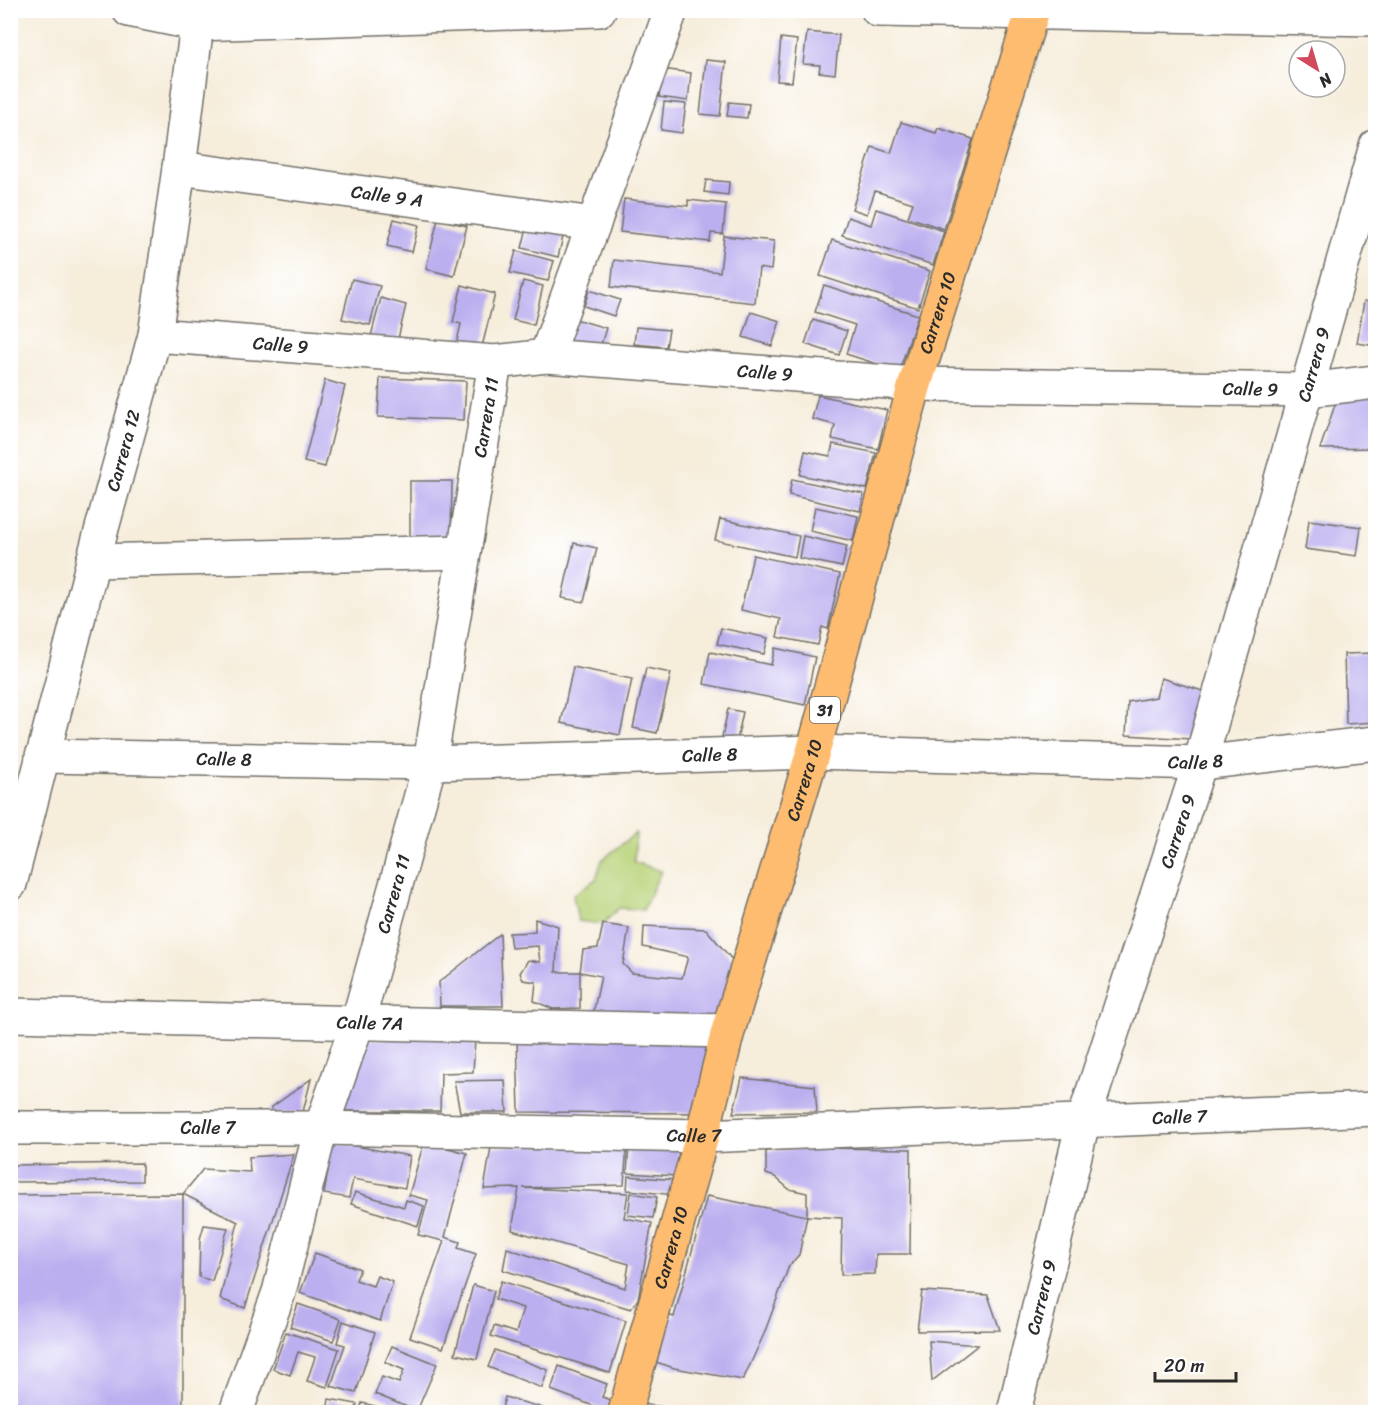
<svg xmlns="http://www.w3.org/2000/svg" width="1386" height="1423" viewBox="0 0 1386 1423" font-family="Sriracha,sans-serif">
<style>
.green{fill:#b8d277;stroke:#727e51;stroke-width:1.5}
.building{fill:#bcafef}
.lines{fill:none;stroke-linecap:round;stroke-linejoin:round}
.minor-casing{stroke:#726f69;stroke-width:36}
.major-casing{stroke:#726f69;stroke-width:36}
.minor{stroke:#fff;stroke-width:33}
.major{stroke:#fdbc70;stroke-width:33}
.labels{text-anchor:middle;stroke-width:5;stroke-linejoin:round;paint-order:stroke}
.shield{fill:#fff;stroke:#6b6b6b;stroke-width:1.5}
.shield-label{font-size:16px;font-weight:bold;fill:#2b2b2b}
.street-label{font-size:18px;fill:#2b2b2b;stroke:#fff}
</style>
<rect width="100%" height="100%" fill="#fff"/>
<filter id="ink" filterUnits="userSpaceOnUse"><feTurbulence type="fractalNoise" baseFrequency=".0167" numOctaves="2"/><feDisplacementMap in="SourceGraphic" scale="12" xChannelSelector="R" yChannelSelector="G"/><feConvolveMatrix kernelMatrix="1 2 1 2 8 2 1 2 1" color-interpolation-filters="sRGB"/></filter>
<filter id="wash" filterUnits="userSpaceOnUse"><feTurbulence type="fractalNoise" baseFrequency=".008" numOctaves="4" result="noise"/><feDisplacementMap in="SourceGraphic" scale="24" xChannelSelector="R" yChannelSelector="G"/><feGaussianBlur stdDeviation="1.35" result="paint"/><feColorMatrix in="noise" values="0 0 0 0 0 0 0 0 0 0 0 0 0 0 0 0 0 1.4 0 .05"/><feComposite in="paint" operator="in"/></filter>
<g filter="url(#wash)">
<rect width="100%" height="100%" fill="#f6eddb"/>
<polygon class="green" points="636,833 634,862 661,871 643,910 619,908 603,924 578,921 573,895 596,879 602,860"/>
<g id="blocks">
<g class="building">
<polygon points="807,32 839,35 835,74 819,72 820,65 803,64"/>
<polygon points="781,38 797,40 792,82 777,81"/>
<polygon points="706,60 726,62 720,116 700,114"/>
<polygon points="662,69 691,73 688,101 659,97"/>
<polygon points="664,102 686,104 682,133 661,130"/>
<polygon points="729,102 749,104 747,118 727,116"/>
<polygon points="901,122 936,133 938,128 973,139 944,229 908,217 913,203 875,191 867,214 852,209 872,147 891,153"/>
<polygon points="706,180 729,182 728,195 704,192"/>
<polygon points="624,199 688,206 688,200 726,204 723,234 711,233 710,242 620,232"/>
<polygon points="876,209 944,231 933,265 842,235 848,217 871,225"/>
<polygon points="394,219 419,225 412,252 387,246"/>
<polygon points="438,219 467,226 454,276 426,269"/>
<polygon points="528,224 564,233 558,257 522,248"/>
<polygon points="724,236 774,241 771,270 759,268 755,303 611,287 614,260 720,272"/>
<polygon points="832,240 930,271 918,308 820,276"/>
<polygon points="516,251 554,261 548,281 510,273"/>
<polygon points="352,279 380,286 370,325 342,319"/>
<polygon points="523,281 543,286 534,325 513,320"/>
<polygon points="462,285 495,294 479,359 454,354 461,324 453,322"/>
<polygon points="824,285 918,315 899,371 846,354 855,325 815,312"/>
<polygon points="589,290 620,300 614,316 584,306"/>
<polygon points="381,298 406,305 397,343 371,336"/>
<polygon points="1364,301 1376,303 1376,346 1357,343"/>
<polygon points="751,312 780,321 772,346 743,337"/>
<polygon points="575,319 606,328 598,354 567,345"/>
<polygon points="813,320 847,331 839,355 805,344"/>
<polygon points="636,327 669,330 666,347 634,344"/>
<polygon points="380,378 466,381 464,420 378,417"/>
<polygon points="325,380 345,386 325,467 304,462"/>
<polygon points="1376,394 1376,448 1320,449 1338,396"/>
<polygon points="818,395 887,410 878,449 832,439 835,425 812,419"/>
<polygon points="833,444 876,453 867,489 800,475 805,451 830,456"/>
<polygon points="792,479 864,494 860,511 789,495"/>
<polygon points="410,481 452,481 451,540 410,541"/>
<polygon points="815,507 858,516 853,541 810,531"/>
<polygon points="720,519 799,536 795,557 715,540"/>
<polygon points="1309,520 1361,527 1357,556 1305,549"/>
<polygon points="803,536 847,546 842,567 799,558"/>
<polygon points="574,543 597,548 584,602 562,598"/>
<polygon points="753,555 840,574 828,629 822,627 818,645 777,637 781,619 741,610"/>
<polygon points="721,628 768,638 764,654 717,644"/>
<polygon points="775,648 815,657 805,705 704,684 710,652 771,665"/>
<polygon points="1376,653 1376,722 1346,724 1344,654"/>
<polygon points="573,667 632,679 620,735 561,723"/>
<polygon points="646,668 671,673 657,733 633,728"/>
<polygon points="1161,678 1206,692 1192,739 1126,735 1128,702 1156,697"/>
<polygon points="728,709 743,712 736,745 721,742"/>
<polygon points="535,919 558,926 556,972 580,972 580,1008 553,1009 534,1001 536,982 523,980 520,973 528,960 540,962 538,946 511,948 509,933 535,932"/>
<polygon points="603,924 629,928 623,964 632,973 682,978 688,957 643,947 644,926 706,929 734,962 718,1020 593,1014 601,976 580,972 583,950 598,948"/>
<polygon points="500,934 503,1006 440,1006 439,982"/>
<polygon points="417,1037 475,1039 473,1072 441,1073 440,1111 342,1111 364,1040"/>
<polygon points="517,1037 715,1037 700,1113 519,1112"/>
<polygon points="742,1078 815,1086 817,1112 733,1113"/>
<polygon points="311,1079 303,1112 270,1114 272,1107"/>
<polygon points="505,1080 507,1112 460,1112 454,1081"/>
<polygon points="333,1142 410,1156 405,1188 353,1179 349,1198 324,1194"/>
<polygon points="424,1142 467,1153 445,1237 460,1242 458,1248 476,1254 443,1348 410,1337 444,1241 418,1235 428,1200 409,1195"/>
<polygon points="627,1144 624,1185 523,1188 628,1193 624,1218 652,1223 638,1299 631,1309 503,1270 507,1248 625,1288 629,1264 512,1230 519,1188 484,1189 491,1147"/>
<polygon points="629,1145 679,1147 677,1176 627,1173"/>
<polygon points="811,1148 911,1149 910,1254 876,1254 875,1274 841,1275 842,1218 807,1216 807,1193 789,1189 775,1177 766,1174 766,1151"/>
<polygon points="294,1154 245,1308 220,1299 238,1222 183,1194 203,1169 250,1172 249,1157"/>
<polygon points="142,1163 142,1181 10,1182 10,1165"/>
<polygon points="628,1176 676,1180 675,1195 627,1190"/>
<polygon points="355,1192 404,1207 406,1200 424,1206 418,1226 351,1204"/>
<polygon points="631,1193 657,1197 653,1218 628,1215"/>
<polygon points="183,1194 183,1412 10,1412 10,1195"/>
<polygon points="707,1196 807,1216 799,1255 789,1266 764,1334 743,1380 674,1368 653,1361 664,1314 674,1317"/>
<polygon points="204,1225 228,1228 212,1281 199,1277 200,1239"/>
<polygon points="315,1253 360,1269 356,1280 373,1286 377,1276 393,1282 380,1321 300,1293"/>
<polygon points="501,1281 626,1321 610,1373 491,1336 494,1326 516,1333 523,1308 495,1299"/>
<polygon points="473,1285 494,1291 477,1359 455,1354"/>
<polygon points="922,1291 988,1295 1000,1330 917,1331"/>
<polygon points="298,1304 341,1319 333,1341 290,1327"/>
<polygon points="343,1321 375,1332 356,1393 331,1386 345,1345 337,1343"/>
<polygon points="286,1332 339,1349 327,1387 307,1381 315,1357 298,1352 290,1375 273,1369"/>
<polygon points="929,1341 978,1345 932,1381"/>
<polygon points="392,1346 437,1364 417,1411 375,1394 382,1377 399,1383 404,1370 385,1362"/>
<polygon points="495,1350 548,1370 542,1388 488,1367"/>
<polygon points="559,1366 607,1384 602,1397 611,1400 607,1411 551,1390"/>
<polygon points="505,1397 543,1408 542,1412 501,1412"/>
<polygon points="329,1399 357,1404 355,1412 327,1412"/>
<polygon points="362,1403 393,1410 392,1412 359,1412"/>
<polygon points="642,1404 691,1411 691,1412 640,1412"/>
</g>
</g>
</g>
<g filter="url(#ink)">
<use href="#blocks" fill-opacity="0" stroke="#726f69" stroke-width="1.5"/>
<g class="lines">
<defs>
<g id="minor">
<polyline points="129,10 197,24 599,10"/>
<polyline points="878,10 1376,19"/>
<path id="s1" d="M 179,168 L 594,224"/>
<path id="s2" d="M 155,335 L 495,362 L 546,356 L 915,384 L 1307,390 L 1376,382"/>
<polyline points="546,356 671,10"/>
<polyline points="93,561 464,552"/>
<path id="s3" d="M 42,756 L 430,763 L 813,752 L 1200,763 L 1376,743"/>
<path id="s4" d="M 10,884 L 93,561 L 155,335 L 179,168 L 197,24 L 201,10"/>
<path id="s5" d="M 10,1015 L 728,1031"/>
<path id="s6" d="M 10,1128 L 321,1128 L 702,1136 L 1376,1109"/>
<path id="s7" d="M 236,1412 L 279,1292 L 321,1128 L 358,1021 L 430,763 L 495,362"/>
<path id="s8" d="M 1014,1412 L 1083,1122 L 1200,763 L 1376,146"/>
</g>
<g id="major">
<path id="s9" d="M 625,1412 L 702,1136 L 728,1031 L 813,752 L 915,384 L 1033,10"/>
</g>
</defs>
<use href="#minor" class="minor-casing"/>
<use href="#major" class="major-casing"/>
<use href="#minor" class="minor"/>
<use href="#major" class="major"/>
</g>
</g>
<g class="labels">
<rect class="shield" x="810" y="697" width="30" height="26" rx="4.5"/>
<g class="shield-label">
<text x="825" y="716">31</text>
</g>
<g class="street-label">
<text dy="6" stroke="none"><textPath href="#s1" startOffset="210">Calle 9 A</textPath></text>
<text dy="6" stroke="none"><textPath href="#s9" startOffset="1143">Carrera 10</textPath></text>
<text dy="6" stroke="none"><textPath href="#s2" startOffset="126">Calle 9</textPath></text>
<text dy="6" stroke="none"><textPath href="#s8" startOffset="1090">Carrera 9</textPath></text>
<text dy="6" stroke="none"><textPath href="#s2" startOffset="612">Calle 9</textPath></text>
<text dy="6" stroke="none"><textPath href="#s2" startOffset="1098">Calle 9</textPath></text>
<text dy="6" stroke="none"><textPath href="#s7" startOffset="1028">Carrera 11</textPath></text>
<text dy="6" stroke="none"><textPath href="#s4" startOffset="448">Carrera 12</textPath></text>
<text dy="6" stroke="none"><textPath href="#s3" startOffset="668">Calle 8</textPath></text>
<text dy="6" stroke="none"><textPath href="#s3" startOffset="182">Calle 8</textPath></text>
<text dy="6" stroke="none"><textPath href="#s3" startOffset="1154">Calle 8</textPath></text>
<text dy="6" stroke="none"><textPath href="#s9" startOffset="657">Carrera 10</textPath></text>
<text dy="6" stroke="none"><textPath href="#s8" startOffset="604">Carrera 9</textPath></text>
<text dy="6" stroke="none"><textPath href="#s7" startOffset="542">Carrera 11</textPath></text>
<text dy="6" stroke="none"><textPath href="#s5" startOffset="360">Calle 7A</textPath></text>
<text dy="6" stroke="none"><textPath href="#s6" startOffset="1170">Calle 7</textPath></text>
<text dy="6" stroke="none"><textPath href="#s6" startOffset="198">Calle 7</textPath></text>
<text dy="6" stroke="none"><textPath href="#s6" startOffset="684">Calle 7</textPath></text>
<text dy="6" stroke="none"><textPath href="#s9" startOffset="171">Carrera 10</textPath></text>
<text dy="6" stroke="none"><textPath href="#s8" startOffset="118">Carrera 9</textPath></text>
</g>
</g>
<rect width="1386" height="1423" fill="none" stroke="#fff" stroke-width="36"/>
<g transform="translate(1317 69) rotate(143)"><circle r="28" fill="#ffffff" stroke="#aaaaaa" stroke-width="1.5"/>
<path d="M0-4.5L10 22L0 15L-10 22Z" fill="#d1495b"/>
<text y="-9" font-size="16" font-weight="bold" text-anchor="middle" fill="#2b2b2b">N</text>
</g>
<path d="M1155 1372v9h81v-9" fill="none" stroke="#2b2b2b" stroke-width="3"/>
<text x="1164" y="1372" font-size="18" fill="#2b2b2b" stroke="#ffffff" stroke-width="4.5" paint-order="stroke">20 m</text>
</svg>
